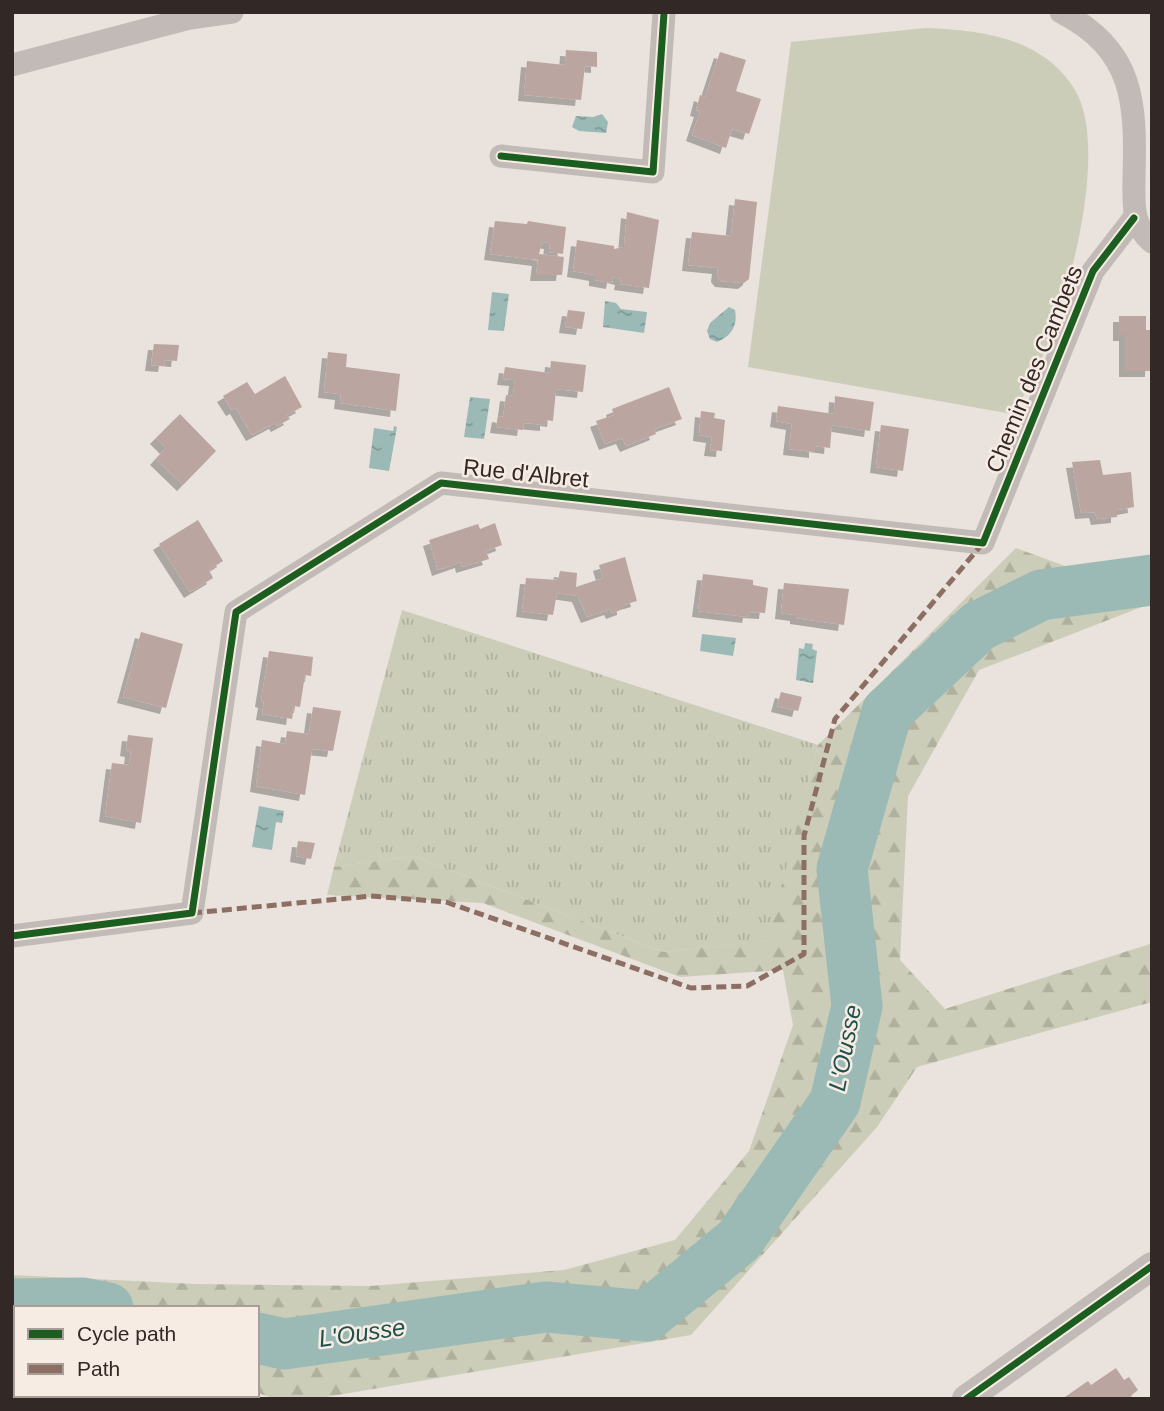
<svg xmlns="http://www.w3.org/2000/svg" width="1164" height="1411" viewBox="0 0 1164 1411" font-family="Arial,sans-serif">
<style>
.grass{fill:url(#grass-tufts)}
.forest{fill:url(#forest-firs)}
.pitch{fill:#cccdb8}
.water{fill:url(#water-ripples)}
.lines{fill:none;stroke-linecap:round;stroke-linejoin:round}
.river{stroke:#9bbab6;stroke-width:51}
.building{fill:#bba5a0;filter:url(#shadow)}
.minor{stroke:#c2bab6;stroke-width:23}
.tertiary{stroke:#c2bab6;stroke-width:28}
.quiet{stroke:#8d6e63;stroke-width:5;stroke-dasharray:10 5;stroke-linecap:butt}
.cycleway-casing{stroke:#f7ece3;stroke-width:11}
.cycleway{stroke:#1b5e20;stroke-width:7}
.labels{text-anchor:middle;stroke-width:5;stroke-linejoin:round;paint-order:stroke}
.street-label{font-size:23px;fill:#322826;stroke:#f7ece3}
.water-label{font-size:24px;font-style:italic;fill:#1f504d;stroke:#f7ece3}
</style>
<defs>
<pattern id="grass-tufts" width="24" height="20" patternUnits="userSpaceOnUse" patternTransform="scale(1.75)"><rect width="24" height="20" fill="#cccdb8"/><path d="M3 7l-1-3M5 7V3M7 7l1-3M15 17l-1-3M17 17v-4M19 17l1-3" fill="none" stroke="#b0b09e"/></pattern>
<pattern id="forest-firs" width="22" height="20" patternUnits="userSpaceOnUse" patternTransform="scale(1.75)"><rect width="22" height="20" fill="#cccdb8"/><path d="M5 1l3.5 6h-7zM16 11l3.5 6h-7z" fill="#b0b09e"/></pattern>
<pattern id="water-ripples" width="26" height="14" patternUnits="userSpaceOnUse" patternTransform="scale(1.75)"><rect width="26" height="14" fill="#9bbab6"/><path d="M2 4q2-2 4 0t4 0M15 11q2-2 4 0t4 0" fill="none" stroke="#7f9794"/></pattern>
<filter id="shadow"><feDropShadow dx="-6" dy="6" stdDeviation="0" flood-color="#0004"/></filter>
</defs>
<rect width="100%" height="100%" fill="#e9e2dd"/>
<polygon class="grass" points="402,610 818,745 768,941 663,952 413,856 334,867"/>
<polygon class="forest" points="1016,548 1152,598 1152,603 979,670 908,796 900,960 945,1009 1150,944 1152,1002 917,1067 877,1127 691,1335 314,1399 277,1399 257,1393 257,1308 16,1308 16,1372 12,1372 12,1275 196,1284 370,1286 564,1270 675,1240 749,1151 793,1025 783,970 680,977 483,903 327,895 334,867 413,856 663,952 767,941 818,745"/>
<path class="pitch" d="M 925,28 C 980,30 1043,37 1075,90 C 1115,157 1056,355 1012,414 L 748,367 L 791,42 Z"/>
<g class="water">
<polygon points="602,114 608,122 606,133 579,131 572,127 576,116 593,117"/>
<polygon points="492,292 509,294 504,331 488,330"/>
<polygon points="605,301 616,303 621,309 647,312 644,333 603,327"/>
<path d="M 729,307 L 735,310 C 738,326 731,336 717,342 L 710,339 L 707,331 L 710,323 Z"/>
<polygon points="470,397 490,399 484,439 464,437"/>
<polygon points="394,426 397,427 389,471 369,468 374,428 393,431"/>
<polygon points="702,634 736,638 733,656 700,651"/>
<polygon points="805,643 813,644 812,649 817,651 813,683 796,680 799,648 804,649"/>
<polygon points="259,806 284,811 282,823 276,822 272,850 252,847"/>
</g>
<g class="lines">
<g class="river">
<polyline points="12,1304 83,1303 108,1308"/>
<polyline points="257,1338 284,1344 546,1307 647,1316 739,1240 835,1102 857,1006 842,869 887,712 979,626 1041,595 1152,580"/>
</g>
</g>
<g class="building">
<polygon points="566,50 597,52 597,67 585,66 581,100 524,95 527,61 565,65"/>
<polygon points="720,52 746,60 736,91 761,99 749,134 732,129 726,148 692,135 700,111 696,110 700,95 705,97"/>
<polygon points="735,199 757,202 749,279 744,283 721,281 717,276 718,268 688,265 692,232 731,236"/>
<polygon points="627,212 659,220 649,288 620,284 621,279 613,277 612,283 595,280 595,275 573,271 577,240 614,246 614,249 624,247"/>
<polygon points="495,221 527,224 528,221 566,227 563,254 549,252 550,243 542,242 539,254 564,257 562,275 536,275 538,260 490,254"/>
<polygon points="568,310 585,312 582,329 565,327"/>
<polygon points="1119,316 1146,316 1146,330 1152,330 1151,371 1125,371 1125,335 1119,335"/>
<polygon points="154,344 179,345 177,361 165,360 164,366 151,365"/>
<polygon points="328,352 347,354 346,367 400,374 396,411 340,403 341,394 324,392"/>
<polygon points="551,361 586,365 583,392 556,389 553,421 546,420 546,425 524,423 523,430 496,427 498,416 503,417 506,395 513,396 515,380 503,379 505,367 550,373"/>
<polygon points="285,376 302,407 287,415 290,419 277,426 275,423 252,435 236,408 232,410 223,396 247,382 255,394"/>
<polygon points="669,387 682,419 654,429 656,434 626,446 622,438 605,444 596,421 614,415 612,409"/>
<polygon points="835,396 874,402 870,431 832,425 830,448 815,446 815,452 789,449 792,424 776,421 778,406 834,414"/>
<polygon points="701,411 715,413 714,418 725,420 722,451 710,450 712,437 699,435"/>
<polygon points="180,414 216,451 183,485 156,459 166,448 156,438"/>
<polygon points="881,425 909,429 903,471 876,467"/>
<polygon points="1100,460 1103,475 1131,472 1134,507 1117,510 1117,517 1097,519 1095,512 1081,513 1072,462"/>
<polygon points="198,520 223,561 209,570 213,578 190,592 159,544"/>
<polygon points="495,523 502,545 486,551 489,559 462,567 461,562 438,570 429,540 478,524 480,529"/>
<polygon points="625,557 637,601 623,605 623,609 612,613 610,609 587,617 578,596 557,593 553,615 522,611 526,578 558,580 560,571 577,573 576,587 603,578 599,565"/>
<polygon points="703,574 753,580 753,585 768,588 765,613 749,612 748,617 698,611"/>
<polygon points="784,583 849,589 844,625 796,618 796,615 781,613"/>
<polygon points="141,632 183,644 166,708 123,697"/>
<polygon points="269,651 313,657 311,676 305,675 300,707 294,706 292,719 262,714 264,702 261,701"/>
<polygon points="781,692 802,697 798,711 777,706"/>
<polygon points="313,707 341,711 333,751 312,749 305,795 256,786 262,740 285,744 287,731 309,734"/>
<polygon points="128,735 153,738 141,823 105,816 112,763 129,765 131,751 126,750"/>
<polygon points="298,841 315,843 311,859 296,856"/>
<polygon points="1116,1368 1124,1380 1129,1377 1138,1390 1127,1399 1062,1399 1088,1381 1091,1385"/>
</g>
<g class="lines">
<g class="minor">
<path d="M 1061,12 C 1135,50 1136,103 1134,178 C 1134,203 1131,224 1152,242"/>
<polyline points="12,65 190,18 232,12"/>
<polyline points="501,156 653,172 664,13"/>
<polyline points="12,936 192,913 236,612 441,483 983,543 1093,271 1134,218"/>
</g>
<polyline class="tertiary" points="966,1399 1152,1266"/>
<polyline class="quiet" points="192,913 371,896 446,902 691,988 747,986 804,954 804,836 835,719 983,543"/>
<defs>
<g id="cycleway">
<polyline points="501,156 653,172 664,13"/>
<polyline points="12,936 192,913 236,612 441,483 983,543 1093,271 1134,218"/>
<polyline points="966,1399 1152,1266"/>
</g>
</defs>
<use href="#cycleway" class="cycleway-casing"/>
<use href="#cycleway" class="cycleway"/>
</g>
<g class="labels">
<g class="street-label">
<text transform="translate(1034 369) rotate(-68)" y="8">Chemin des Cambets</text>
<text transform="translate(526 473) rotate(6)" y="8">Rue d'Albret</text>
</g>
<g class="water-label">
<text transform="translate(845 1048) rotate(-79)" y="8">L'Ousse</text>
<text transform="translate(362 1333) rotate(-8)" y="8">L'Ousse</text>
</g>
</g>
<rect width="1164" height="1411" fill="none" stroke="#322826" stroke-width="28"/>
<rect x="14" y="1306" width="245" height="91" fill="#f7ece3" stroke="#a89e97" stroke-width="2"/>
<rect x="28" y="1329" width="35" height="10" fill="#1b5e20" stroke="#a89e97" stroke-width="2"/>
<text x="77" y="1341" font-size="21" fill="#322826">Cycle path</text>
<rect x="28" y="1364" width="35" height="10" fill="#8d6e63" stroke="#a89e97" stroke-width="2"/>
<text x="77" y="1376" font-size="21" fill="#322826">Path</text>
</svg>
